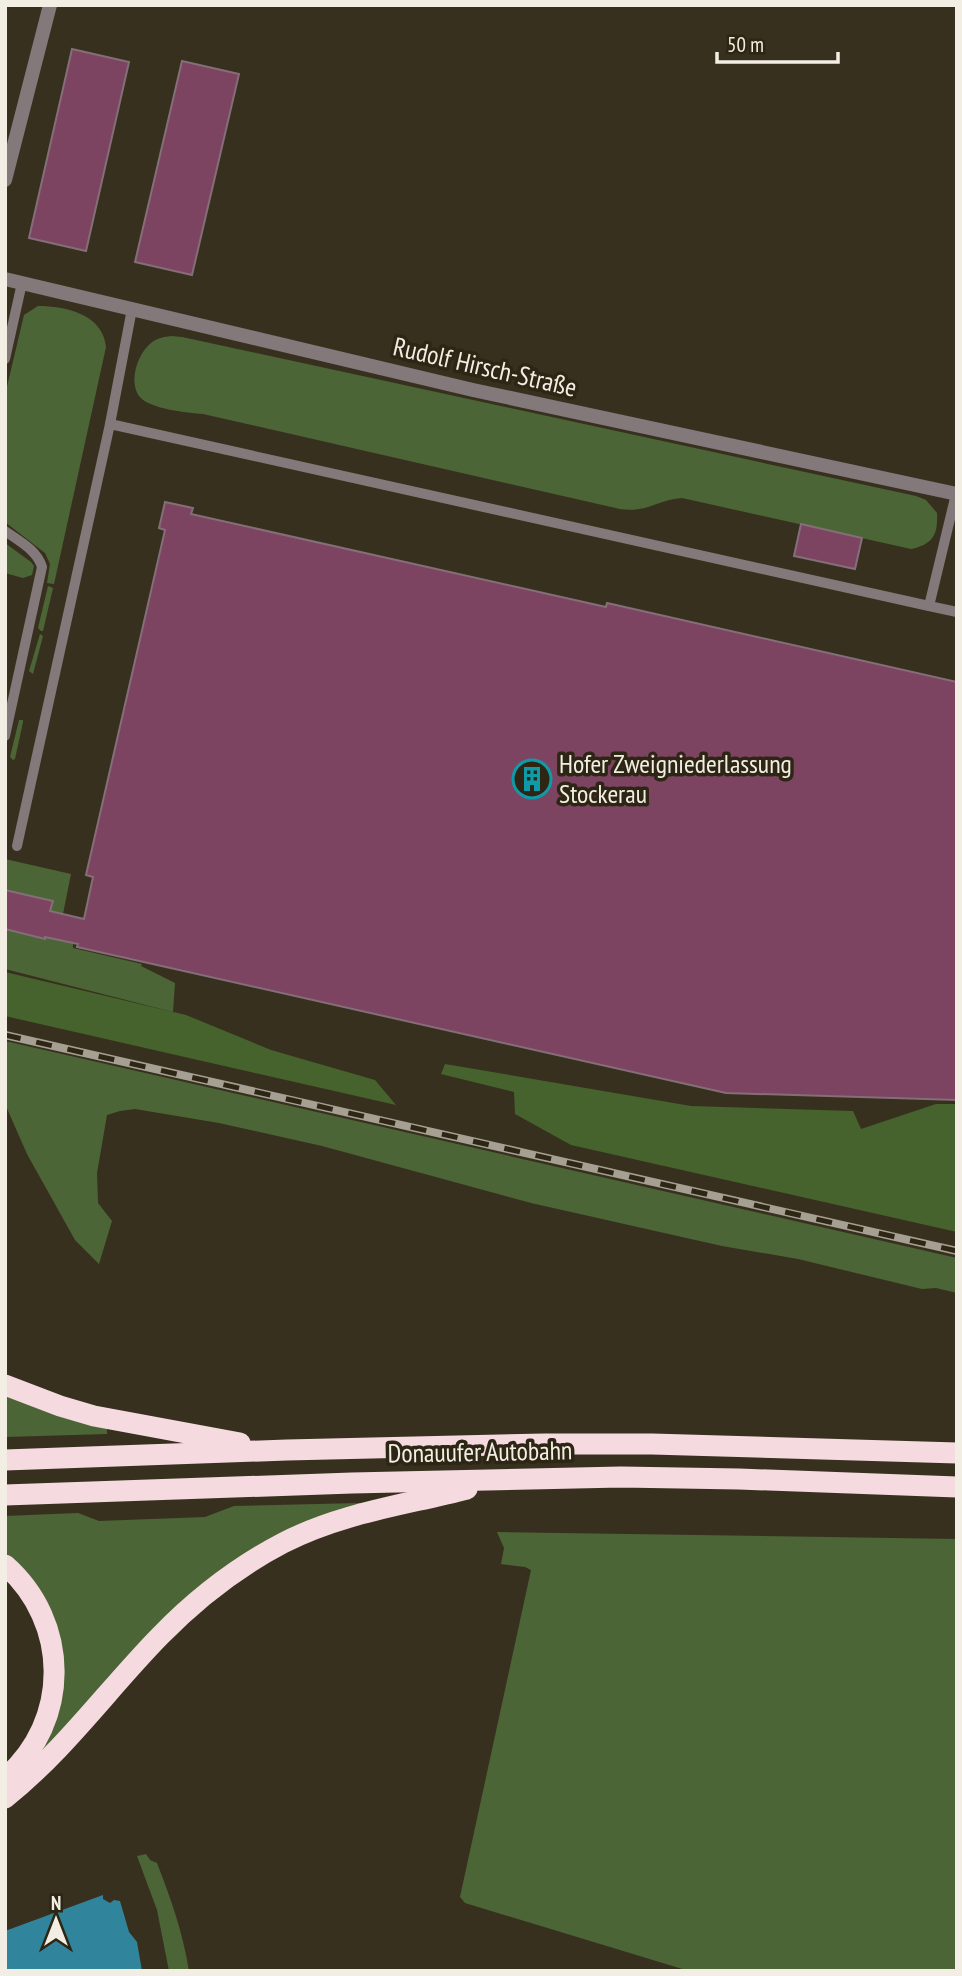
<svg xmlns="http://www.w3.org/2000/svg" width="962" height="1976" viewBox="0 0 962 1976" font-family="'PT Sans Narrow',sans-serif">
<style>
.green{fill:#4c6536}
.forest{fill:#46632d}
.water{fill:#30859c}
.building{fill:#7d4461;stroke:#846e78;stroke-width:2}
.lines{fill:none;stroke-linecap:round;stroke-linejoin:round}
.service{stroke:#83787a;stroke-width:10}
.minor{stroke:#83787a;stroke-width:14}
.motorway{stroke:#f5dadf;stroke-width:21}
.rail-casing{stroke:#a6a093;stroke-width:8}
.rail{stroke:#2d2615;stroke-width:5;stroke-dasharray:16;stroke-linecap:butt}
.labels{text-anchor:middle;stroke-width:7;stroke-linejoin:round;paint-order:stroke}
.street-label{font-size:26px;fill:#f3eee3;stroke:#2d2615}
.poi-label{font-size:26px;fill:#f3eee3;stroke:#2d2615;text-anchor:start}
</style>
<rect width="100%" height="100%" fill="#38301f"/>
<g class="green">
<path d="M 38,306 C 65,306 103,314 106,347 L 54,584 L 47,583 L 50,564 L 45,553 L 5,522 L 5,395 L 24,315 Z"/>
<path d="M 171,336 L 182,337 L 916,496 L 926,500 L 937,513 C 938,535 933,544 911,549 L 682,498 C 657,500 647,513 620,509 L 203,414 C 188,413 150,409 140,397 C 128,383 137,354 151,343 C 157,338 164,337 171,336 Z"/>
<polygon points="5,543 31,562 34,566 32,575 23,578 5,573"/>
<polygon points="48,586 53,588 43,631 41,631 38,628"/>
<polygon points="40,634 43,636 33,674 29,671"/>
<polygon points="19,720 23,720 23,722 15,759 13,760 10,757"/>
<polygon points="5,859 71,874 63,914 50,911 53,902 5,890"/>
<polygon points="5,929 73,943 73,948 142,964 141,966 175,983 173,1012 5,969"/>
<polygon points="5,1041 957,1258 957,1293 936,1288 922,1289 798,1259 722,1246 531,1203 322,1146 219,1123 135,1109 120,1111 107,1115 97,1173 98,1203 112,1221 99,1264 75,1240 27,1154 5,1104"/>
<polygon points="5,1394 107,1427 107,1434 5,1437"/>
<polygon points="360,1503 360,1504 291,1529 45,1748 43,1746 60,1691 20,1567 5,1554 5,1516 78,1513 99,1521 205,1517 234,1506"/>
<polygon points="497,1532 957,1539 957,1971 689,1971 465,1903 460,1897 531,1570 525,1567 501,1564 504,1548"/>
<path d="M 146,1854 L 150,1860 L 157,1863 C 171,1899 183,1933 189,1971 L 169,1971 L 157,1910 L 137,1856 Z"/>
</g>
<g class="forest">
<polygon points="5,972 186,1015 271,1050 375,1080 396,1105 5,1016"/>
<polygon points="445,1064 691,1106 853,1111 861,1129 936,1104 957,1104 957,1232 571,1145 515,1114 514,1092 441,1074"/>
</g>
<polygon class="water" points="103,1895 103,1899 110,1903 114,1900 120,1901 129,1932 137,1942 142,1971 5,1971 5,1931"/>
<g class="building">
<polygon points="72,49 129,62 86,251 29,238"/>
<polygon points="182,61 239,74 192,275 135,262"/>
<polygon points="165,502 193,508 191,514 606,607 607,603 957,682 957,1100 726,1093 77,947 78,944 45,937 45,939 5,929 5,890 53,901 50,911 84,919 93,877 86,875 165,530 159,528"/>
<polygon points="801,524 862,538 855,569 794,556"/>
</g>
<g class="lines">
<g class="service">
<polyline points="5,359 22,283"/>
<polyline points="110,424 929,606"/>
<polyline points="956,494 929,606 957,612"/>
<path d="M 5,531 C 19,541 37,550 42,567 L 5,736"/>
<polyline points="17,846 110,424 132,309"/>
</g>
<g class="minor">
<polyline points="5,180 50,5"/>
<polyline points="5,279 473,390 957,494"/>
</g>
<g class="motorway">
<polyline points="5,1385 60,1406 94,1416 240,1443"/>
<polyline points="5,1460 287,1450 545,1444 652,1444 957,1453"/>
<polyline points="5,1495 352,1483 621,1477 739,1479 957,1487"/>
<path d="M 5,1565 C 70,1622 71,1721 5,1778"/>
<path d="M 5,1798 C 64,1751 108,1689 160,1636 C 196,1599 237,1567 283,1543 C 341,1513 405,1505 467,1489"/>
</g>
<defs>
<polyline id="rail" points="5,1035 957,1251"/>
</defs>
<use href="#rail" class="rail-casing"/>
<use href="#rail" class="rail"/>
</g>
<defs>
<symbol id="building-ring" viewBox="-11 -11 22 22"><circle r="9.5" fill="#2d2615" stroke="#0f9aa8" stroke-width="1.5"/><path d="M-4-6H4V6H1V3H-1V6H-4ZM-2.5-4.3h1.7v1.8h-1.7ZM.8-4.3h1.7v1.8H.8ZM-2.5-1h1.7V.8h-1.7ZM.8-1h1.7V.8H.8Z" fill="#0f9aa8"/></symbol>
</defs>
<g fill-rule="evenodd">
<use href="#building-ring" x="510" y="757" width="44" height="44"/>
</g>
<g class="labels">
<g class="street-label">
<text transform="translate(485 367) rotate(13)" y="9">Rudolf Hirsch-Straße</text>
<text transform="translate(480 1452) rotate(-1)" y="9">Donauufer Autobahn</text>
</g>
<g class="poi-label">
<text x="559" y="773">Hofer Zweigniederlassung<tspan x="559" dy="30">Stockerau</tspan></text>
</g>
</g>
<rect width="962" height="1976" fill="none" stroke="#f3eee3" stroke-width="14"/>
<g transform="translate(56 1920)" stroke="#2d2615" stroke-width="5" paint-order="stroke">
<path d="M0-5L12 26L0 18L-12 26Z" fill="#f3eee3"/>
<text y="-10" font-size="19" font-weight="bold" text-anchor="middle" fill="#f3eee3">N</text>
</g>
<path d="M717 52v10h121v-10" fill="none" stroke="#f3eee3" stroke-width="3.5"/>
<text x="727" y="52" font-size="21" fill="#f3eee3" stroke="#2d2615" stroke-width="5" paint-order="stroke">50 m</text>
</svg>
